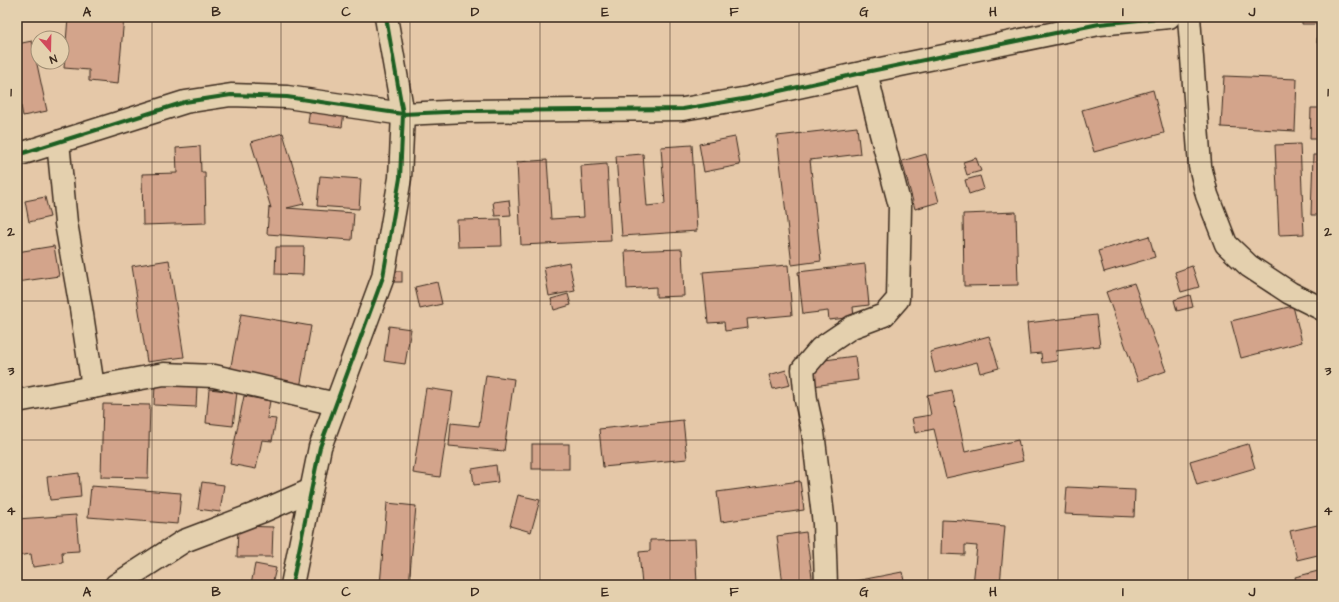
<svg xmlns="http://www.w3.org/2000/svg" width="1339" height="602" viewBox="0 0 1339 602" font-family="'Architects Daughter',sans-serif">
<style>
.building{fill:#d3a48b;stroke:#3b2a1e}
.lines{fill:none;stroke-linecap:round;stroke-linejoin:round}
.minor-casing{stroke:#3b2a1e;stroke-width:25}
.minor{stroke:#e4d0ae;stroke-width:22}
.cycleway-casing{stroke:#e4d0ae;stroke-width:6}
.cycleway{stroke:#1b5e20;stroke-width:4}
.grid{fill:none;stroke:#3b2a1e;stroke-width:1;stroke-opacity:0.55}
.neatline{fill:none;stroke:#3b2a1e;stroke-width:1.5}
.grid-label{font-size:13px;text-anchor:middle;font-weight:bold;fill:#3b2a1e}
</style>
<rect width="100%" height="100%" fill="#e5c8a8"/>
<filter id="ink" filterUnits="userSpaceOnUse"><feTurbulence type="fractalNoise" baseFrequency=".025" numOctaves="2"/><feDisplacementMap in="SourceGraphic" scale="8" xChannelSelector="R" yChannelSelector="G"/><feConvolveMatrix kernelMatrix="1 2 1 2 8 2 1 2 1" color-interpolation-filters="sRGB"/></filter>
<g filter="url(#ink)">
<g class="building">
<polygon points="68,17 124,17 118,84 89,81 89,70 64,68"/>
<polygon points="1302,17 1322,17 1322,43 1317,43 1318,24 1302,24"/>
<polygon points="32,41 47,111 23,116 17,86 17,44"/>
<polygon points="1224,76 1297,79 1295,131 1221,127"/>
<polygon points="1153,90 1164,133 1094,152 1082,110"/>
<polygon points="310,108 344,112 342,127 308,123"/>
<polygon points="1311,108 1322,108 1322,139 1310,139"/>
<polygon points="857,127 860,154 810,160 821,261 792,265 777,136"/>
<polygon points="283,133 304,204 287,208 354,213 352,240 267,234 269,207 271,208 251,142"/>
<polygon points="735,137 740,165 704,172 699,144"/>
<polygon points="1300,144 1304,234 1279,235 1275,145"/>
<polygon points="692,145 697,231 622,236 616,156 643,154 647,206 665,204 661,147"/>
<polygon points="200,146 201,172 205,172 206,223 143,225 142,174 177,173 176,148"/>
<polygon points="926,154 939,202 915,209 902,161"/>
<polygon points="1313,155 1322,155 1322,215 1311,215"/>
<polygon points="976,158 981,171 967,175 963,162"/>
<polygon points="547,160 551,219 584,217 581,166 607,164 611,241 521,245 517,162"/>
<polygon points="320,176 361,179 359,209 317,206"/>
<polygon points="980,176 984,189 969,194 965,180"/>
<polygon points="45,197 50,217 29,222 25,201"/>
<polygon points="509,200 511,215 495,216 493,202"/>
<polygon points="1016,212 1018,285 964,286 963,214"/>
<polygon points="501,219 502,246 458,247 457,220"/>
<polygon points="1149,236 1155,257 1104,272 1098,251"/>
<polygon points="54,246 59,276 17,282 17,252"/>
<polygon points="276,247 304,247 303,275 275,274"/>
<polygon points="682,249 684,296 656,297 656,287 627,289 625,251"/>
<polygon points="169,260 184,357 147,362 132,266"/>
<polygon points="569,262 575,291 549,296 544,267"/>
<polygon points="865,264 869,305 853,307 854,317 829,320 828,311 803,314 798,272"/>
<polygon points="788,265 792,315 747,319 748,328 725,331 724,322 708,323 703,272"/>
<polygon points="1192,266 1199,287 1181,292 1175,272"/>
<rect x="388" y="271" width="14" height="11"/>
<polygon points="437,282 442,304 420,309 415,287"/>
<polygon points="1134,283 1166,371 1138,381 1106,292"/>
<polygon points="568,294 571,305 554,310 551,299"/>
<polygon points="1190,295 1193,307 1177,311 1174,300"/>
<polygon points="1293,306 1302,342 1241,358 1231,321"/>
<polygon points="241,314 311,326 300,388 229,376"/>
<polygon points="1096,315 1100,346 1056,351 1057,361 1042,363 1041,353 1030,354 1027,323"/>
<polygon points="389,326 411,329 405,364 384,361"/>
<polygon points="989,336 999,368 980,373 977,362 935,373 930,352"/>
<polygon points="855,356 858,380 813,386 810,362"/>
<polygon points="786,370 790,385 773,389 769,375"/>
<polygon points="486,375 514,379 504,451 449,446 451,423 479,426"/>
<polygon points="155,384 197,386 196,407 154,405"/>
<polygon points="426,388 453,392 440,477 413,473"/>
<polygon points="209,389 237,392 233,426 206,423"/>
<polygon points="952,390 965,452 1018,440 1023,461 946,478 934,429 915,433 912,418 931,415 927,395"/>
<polygon points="244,396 270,401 267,418 276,419 272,441 262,440 256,469 230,464"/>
<polygon points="103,404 150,405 148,478 101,477"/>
<polygon points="683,420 687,459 603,467 599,429"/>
<rect x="532" y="444" width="37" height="25"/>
<polygon points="1248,444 1255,468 1197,485 1190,461"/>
<polygon points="496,465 498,482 474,485 472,469"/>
<polygon points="79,473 81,497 50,500 47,477"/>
<polygon points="17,477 21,499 17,500"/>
<polygon points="800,481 804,510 721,522 717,492"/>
<polygon points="202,482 224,485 220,512 198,509"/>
<polygon points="91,486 181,493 178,524 88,517"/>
<polygon points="1067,487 1135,490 1134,517 1065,514"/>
<polygon points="518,495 540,500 531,532 510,526"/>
<polygon points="387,503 416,506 409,585 380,585"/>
<polygon points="76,515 79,551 62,552 63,563 33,567 31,554 17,556 17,519"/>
<polygon points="942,520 966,521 966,522 1005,526 1000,585 973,585 977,546 965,545 965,555 941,554"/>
<polygon points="1322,524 1322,554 1297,560 1290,531"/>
<polygon points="238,526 273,527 272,557 237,557"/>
<polygon points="806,532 813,585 783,585 777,536"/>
<polygon points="695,539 697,585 642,585 639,552 650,551 650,540"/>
<polygon points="255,564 276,568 272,585 251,585"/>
<polygon points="1322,570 1322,585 1297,585 1295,577"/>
<polygon points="902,572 905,585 835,585"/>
</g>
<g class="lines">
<defs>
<g id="minor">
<polyline points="1189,17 1200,166 1207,195 1226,244 1249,266 1290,293 1322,309"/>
<polyline points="17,155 185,102 231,95 287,97 403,114 467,111 683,109 748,98 866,72 1099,24 1169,17"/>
<polyline points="93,387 164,374 214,376 336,404"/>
<polyline points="17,401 93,387 81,308 66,223 58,142"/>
<polyline points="116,585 184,541 263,511 311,490"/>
<polyline points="292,585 320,447 383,277 400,178 403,114 386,17"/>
<polyline points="826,585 824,524 813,432 806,400 803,369 821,348 852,327 884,315 898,299 900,206 879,126 866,72"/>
</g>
</defs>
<use href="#minor" class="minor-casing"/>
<use href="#minor" class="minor"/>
<defs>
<g id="cycleway">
<polyline points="17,155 185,102 231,95 287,97 403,114 467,111 683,109 748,98 866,72 1099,24 1169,17"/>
<polyline points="292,585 320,447 383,277 400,178 403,114 386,17"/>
</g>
</defs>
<use href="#cycleway" class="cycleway-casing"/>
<use href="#cycleway" class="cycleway"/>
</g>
</g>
<path class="grid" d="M 152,17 L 152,585M 281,17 L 281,585M 410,17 L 410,585M 540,17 L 540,585M 670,17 L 670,585M 799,17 L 799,585M 928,17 L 928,585M 1058,17 L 1058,585M 1188,17 L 1188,585M 17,162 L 1322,162M 17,301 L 1322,301M 17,440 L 1322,440"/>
<rect width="1339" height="602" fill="none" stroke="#e4d0ae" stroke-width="44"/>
<g transform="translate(50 50) rotate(160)"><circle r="19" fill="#e4d0ae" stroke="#a08e74"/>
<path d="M0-3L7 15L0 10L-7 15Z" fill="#d1495b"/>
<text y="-6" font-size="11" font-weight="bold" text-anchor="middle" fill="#3b2a1e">N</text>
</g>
<rect x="22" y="22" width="1295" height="558" class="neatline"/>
<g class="grid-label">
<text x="87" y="16">A</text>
<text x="216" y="16">B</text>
<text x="346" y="16">C</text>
<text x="475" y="16">D</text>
<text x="605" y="16">E</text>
<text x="734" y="16">F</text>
<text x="864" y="16">G</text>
<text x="993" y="16">H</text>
<text x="1123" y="16">I</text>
<text x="1252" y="16">J</text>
<text x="11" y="96">1</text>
<text x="1328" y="96">1</text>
<text x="11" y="236">2</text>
<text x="1328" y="236">2</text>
<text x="11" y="375">3</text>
<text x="1328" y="375">3</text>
<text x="11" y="515">4</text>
<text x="1328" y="515">4</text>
<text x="87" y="596">A</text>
<text x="216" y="596">B</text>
<text x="346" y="596">C</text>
<text x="475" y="596">D</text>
<text x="605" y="596">E</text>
<text x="734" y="596">F</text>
<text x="864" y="596">G</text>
<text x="993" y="596">H</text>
<text x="1123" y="596">I</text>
<text x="1252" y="596">J</text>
</g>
</svg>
